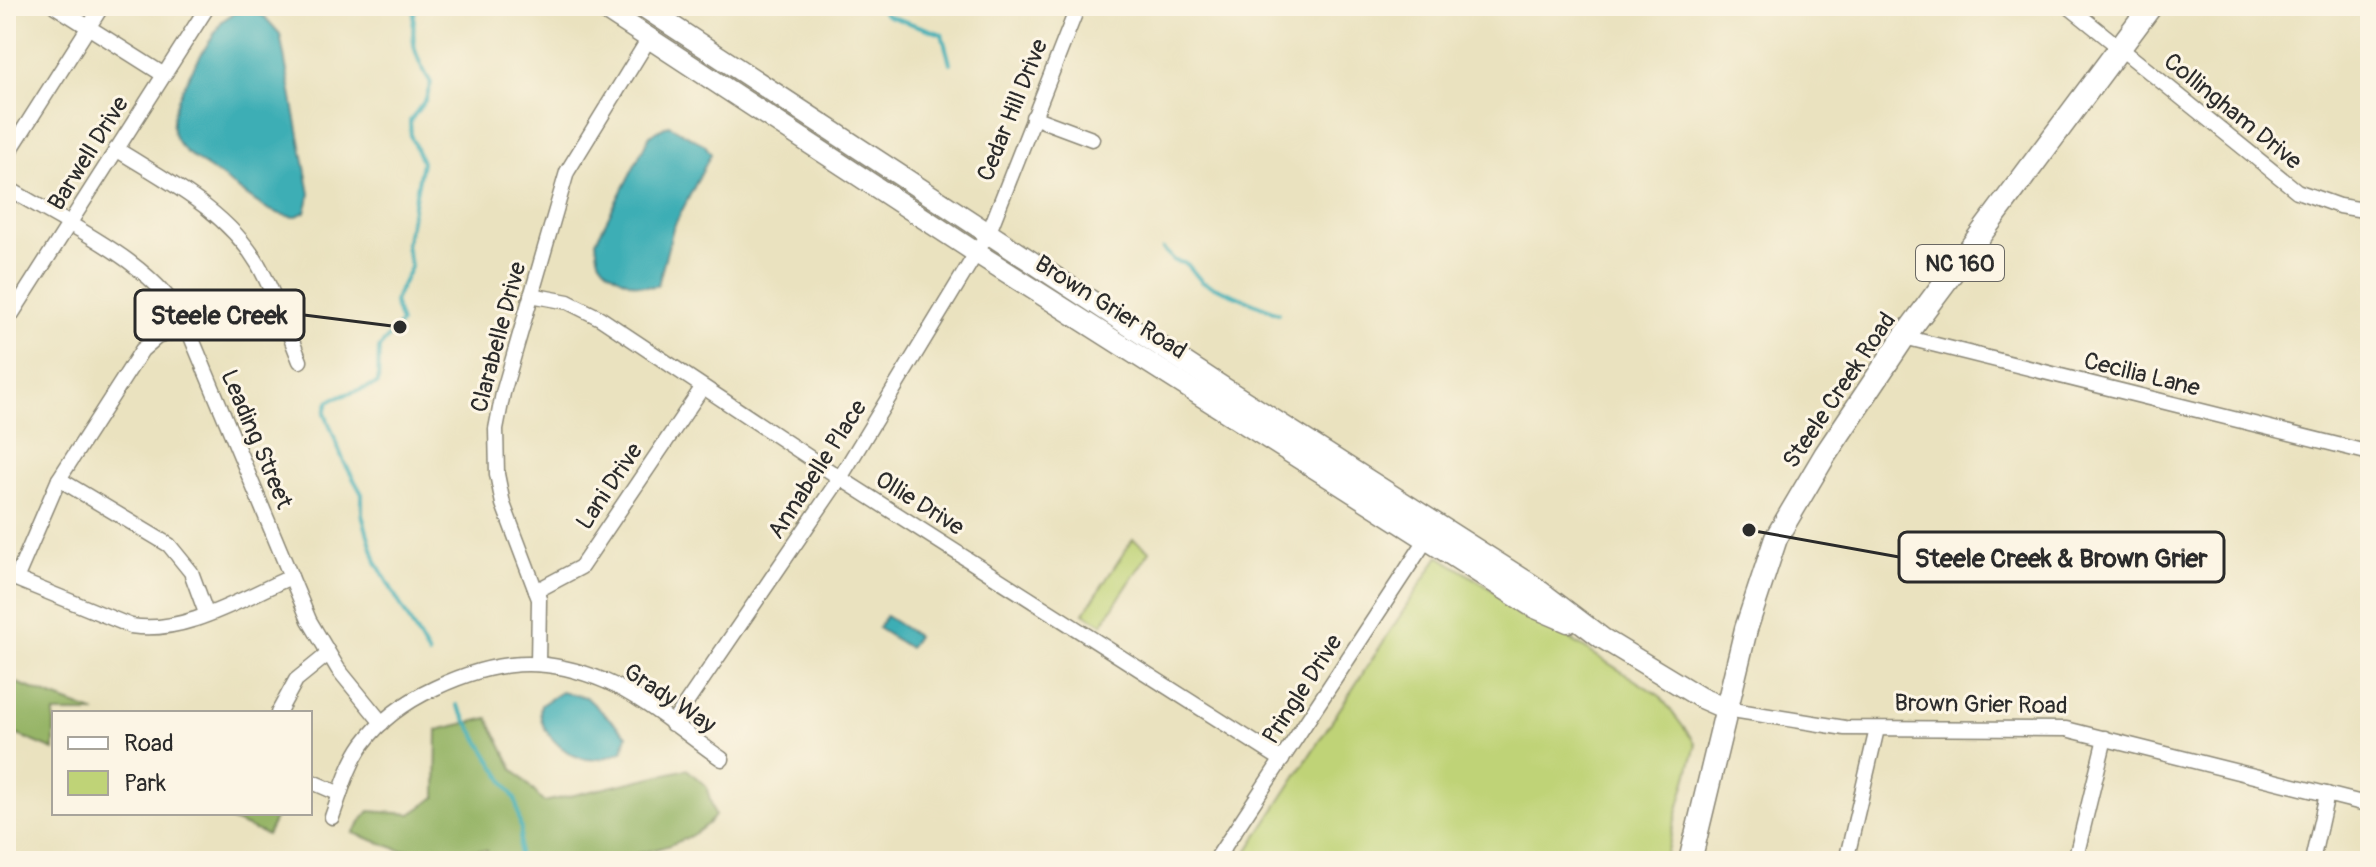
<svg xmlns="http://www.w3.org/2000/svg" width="2376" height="867" viewBox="0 0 2376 867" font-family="Pangolin,sans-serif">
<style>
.green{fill:#bfd377;stroke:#757f51;stroke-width:2}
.forest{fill:#97b568;stroke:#61704a;stroke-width:2}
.water{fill:#3daeb5;stroke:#346c70;stroke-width:2}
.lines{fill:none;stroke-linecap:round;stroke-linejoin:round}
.stream{stroke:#3daeb5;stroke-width:4}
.minor-casing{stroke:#8a8675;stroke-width:17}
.secondary-casing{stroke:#8a8675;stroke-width:23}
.primary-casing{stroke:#8a8675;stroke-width:25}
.minor{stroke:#fff;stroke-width:14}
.secondary{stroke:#fff;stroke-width:20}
.primary{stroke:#fff;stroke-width:22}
.labels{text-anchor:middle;stroke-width:6;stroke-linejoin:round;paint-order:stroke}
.shield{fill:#fcf5e5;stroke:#6a6863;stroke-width:2}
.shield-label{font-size:22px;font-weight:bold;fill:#2b2b2b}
.street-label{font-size:24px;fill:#2b2b2b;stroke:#fcf5e5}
.leader{fill:none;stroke:#2b2b2b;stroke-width:3}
.callout-dot{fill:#2b2b2b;stroke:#fcf5e5;stroke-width:3}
.callout{fill:#fcf5e5;stroke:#2b2b2b;stroke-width:3}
.callout-label{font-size:26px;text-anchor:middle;font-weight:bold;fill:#2b2b2b}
</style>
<rect width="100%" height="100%" fill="#fcf5e5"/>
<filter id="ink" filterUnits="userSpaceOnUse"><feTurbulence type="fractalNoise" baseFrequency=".0125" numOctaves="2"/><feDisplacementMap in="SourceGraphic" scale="16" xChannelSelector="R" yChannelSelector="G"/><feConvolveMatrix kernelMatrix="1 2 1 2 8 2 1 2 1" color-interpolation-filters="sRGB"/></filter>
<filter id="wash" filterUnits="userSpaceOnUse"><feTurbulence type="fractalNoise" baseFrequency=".006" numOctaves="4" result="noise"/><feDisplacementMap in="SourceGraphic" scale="32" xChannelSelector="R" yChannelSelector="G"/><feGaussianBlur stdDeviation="1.8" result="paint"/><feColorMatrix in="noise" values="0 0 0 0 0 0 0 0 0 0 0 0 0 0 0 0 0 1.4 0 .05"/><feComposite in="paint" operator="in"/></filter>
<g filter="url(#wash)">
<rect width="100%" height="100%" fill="#eae2bf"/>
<g class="green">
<polygon points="1133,539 1150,551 1102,624 1084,613"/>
<polygon points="1439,556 1660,696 1696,744 1664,861 1241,861"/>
</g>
<g class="forest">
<polygon points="6,679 96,713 54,713 54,750 6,730"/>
<path d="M 488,718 L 513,769 L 544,802 L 687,769 L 706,786 L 715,816 C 675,867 548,861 485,861 L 487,850 L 400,850 L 353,833 L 369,811 L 411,814 L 436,797 L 437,730 Z"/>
<polygon points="213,813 278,813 267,835"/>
</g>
<g class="water">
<path d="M 249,11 L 264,16 L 280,34 L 310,194 L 305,212 L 295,217 C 266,214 249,196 226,180 C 211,168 182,155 175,137 C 162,107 207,47 222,21 L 234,13 Z"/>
<path d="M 669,125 L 705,145 L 711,154 L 673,228 L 658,285 C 642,291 609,276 600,261 C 597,256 597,247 596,241 L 650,135 Z"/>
<polygon points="886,616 917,636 909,648 878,628"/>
<path d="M 561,692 L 586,697 L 627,735 L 623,751 C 611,756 599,761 586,759 C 563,756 535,727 541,705 Z"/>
</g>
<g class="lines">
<g class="stream">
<path d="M 415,6 C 411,42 412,52 431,83 L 426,99 L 410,121 L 411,137 L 422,162 L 406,246 L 411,267 L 394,302 L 401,323 L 379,348 L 378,384 L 335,398 L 328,402 L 325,413 L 343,460 L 362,494 L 362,515 L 376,562 L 429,655"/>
<polyline points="878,6 886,15 942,34 950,63"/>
<polyline points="1163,249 1175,261 1187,264 1202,282 1278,313"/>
<polyline points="457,705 516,801 521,830 518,861"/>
</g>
</g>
</g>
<g filter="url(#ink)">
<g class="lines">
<defs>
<g id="minor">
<polyline points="55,6 164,75"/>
<polyline points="2068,6 2297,191 2339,206 2370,211"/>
<polyline points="1033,117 1092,139"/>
<path d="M 116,149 C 167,181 226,210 258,264 C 275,294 287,329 300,361"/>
<polyline points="6,157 102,6"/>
<path d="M 6,187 C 64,223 158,263 187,327 L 309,620 L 338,669 L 382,723"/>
<polyline points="531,295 568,302 600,318 840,478 1282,760"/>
<polyline points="6,323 208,6"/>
<polyline points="1904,337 2370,453"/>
<polyline points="59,479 169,545 191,572 206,613"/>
<path d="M 6,575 L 131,626 C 185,635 242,598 291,577"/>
<polyline points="16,579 59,479 142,350 157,337 187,327"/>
<polyline points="536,591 581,567 702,388"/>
<polyline points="538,664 539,599 503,504 497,474 496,429 503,393 567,172 648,40"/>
<polyline points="1726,709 1845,728 2066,729 2370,805"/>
<polyline points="278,713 296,680 328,654"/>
<polyline points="672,724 840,478 989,232 1078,6"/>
<polyline points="310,781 340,794"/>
<path d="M 332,817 C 341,792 348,765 363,744 C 381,719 407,701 435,688 C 494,660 543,655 605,681 C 647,699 685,734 722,759"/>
<polyline points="1215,861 1426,540"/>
<polyline points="1846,861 1877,729"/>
<polyline points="2075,861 2105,738"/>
<polyline points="2312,861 2327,794"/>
</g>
<g id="secondary">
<polyline points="600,6 975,252 1533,607 1568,622"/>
<polyline points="642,6 1221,386 1532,585 1602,638 1701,698 1726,709"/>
</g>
<polyline id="primary" points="1690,861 1746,629 1776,538 1825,455 1904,337 2151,6"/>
</defs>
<use href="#minor" class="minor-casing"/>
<use href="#secondary" class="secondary-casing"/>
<use href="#primary" class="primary-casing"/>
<use href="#minor" class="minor"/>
<use href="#secondary" class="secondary"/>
<use href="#primary" class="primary"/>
</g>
</g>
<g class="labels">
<rect class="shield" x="1916" y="245" width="88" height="36" rx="6"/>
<g class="shield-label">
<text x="1960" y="271">NC 160</text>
</g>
<g class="street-label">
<text transform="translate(1012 110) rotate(-68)" y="8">Cedar Hill Drive</text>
<text transform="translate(2233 111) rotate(39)" y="8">Collingham Drive</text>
<text transform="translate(88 153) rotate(-58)" y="8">Barwell Drive</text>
<text transform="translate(1111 307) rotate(32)" y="8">Brown Grier Road</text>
<text transform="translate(498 337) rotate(-75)" y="8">Clarabelle Drive</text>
<text transform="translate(2142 374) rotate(14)" y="8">Cecilia Lane</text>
<text transform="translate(1839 390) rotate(-56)" y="8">Steele Creek Road</text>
<text transform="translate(257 439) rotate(67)" y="8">Leading Street</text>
<text transform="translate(817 469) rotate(-57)" y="8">Annabelle Place</text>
<text transform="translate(609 486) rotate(-56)" y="8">Lani Drive</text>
<text transform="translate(920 503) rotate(32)" y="8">Ollie Drive</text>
<text transform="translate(1302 689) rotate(-57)" y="8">Pringle Drive</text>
<text transform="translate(670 698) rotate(34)" y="8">Grady Way</text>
<text transform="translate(1981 704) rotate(1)" y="8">Brown Grier Road</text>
</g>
</g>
<path class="leader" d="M400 327L304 315M1749 530L1899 557"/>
<g class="callout-dot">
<circle cx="400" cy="327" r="8"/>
<circle cx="1749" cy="530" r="8"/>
</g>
<g class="callout">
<rect x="135" y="290" width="169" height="50" rx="8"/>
<rect x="1899" y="532" width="325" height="50" rx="8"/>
</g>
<g class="callout-label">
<text x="219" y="324">Steele Creek</text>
<text x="2061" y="567">Steele Creek &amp; Brown Grier</text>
</g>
<rect width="2376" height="867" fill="none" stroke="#fcf5e5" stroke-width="32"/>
<rect x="52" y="711" width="260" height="104" fill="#fcf5e5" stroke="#a8a49b" stroke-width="2"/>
<rect x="68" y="737" width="40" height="12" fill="#ffffff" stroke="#a8a49b" stroke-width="2"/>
<text x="124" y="751" font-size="24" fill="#2b2b2b">Road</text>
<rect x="68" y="771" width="40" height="24" fill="#bfd377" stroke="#a8a49b" stroke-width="2"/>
<text x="124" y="791" font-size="24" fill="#2b2b2b">Park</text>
</svg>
